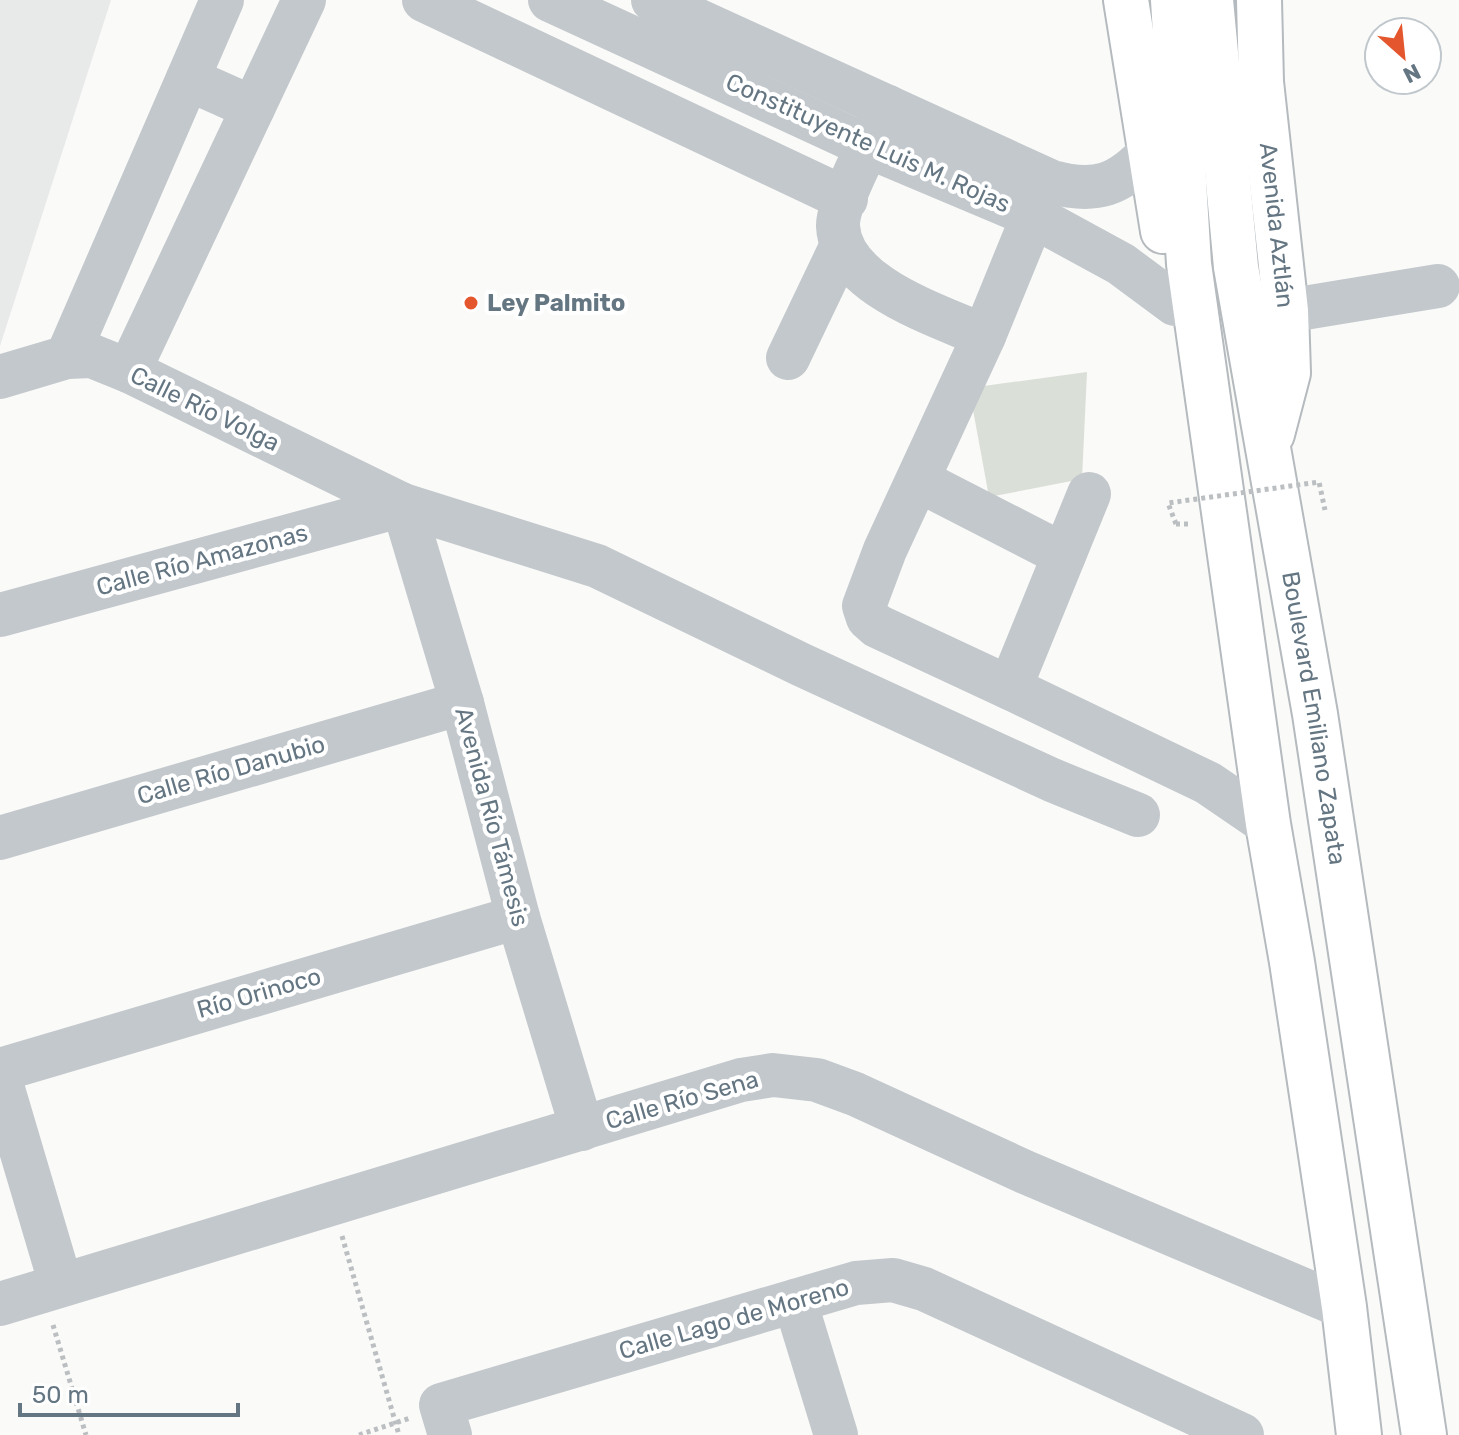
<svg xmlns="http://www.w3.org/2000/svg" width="1459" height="1435" viewBox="0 0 1459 1435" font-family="Rubik,sans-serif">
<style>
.built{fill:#e8e9e9}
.green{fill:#dadfd7}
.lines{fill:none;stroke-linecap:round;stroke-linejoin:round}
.major-casing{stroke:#b5babe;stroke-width:48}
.path{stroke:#bbbfc2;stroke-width:5;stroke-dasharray:4 4;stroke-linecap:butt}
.minor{stroke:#c3c8cc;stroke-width:44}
.major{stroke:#fff;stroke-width:44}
.path-bridge{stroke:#bbbfc2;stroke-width:5;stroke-dasharray:4 4;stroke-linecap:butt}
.poi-dot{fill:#e4572e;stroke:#fff;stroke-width:3}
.labels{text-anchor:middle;stroke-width:8;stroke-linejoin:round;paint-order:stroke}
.street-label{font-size:24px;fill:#657683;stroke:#fff}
.poi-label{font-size:24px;font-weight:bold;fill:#657683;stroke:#fff;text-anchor:start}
</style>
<rect width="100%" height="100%" fill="#fafaf8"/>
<polygon class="built" points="0,0 111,0 0,346"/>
<polygon class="green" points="1087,372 1082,479 989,497 969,388"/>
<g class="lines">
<defs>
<g id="major">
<polyline points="1126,0 1163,231"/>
<polyline points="1173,0 1189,264 1268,824 1292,962 1344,1307 1359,1435"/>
<path id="s1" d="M 1211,0 L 1236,267 L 1315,714 L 1424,1435"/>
<path id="s2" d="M 1259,0 L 1261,82 L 1286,311 L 1288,373 L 1272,434"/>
</g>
</defs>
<use href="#major" class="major-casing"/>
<g class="path">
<polyline points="1176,524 1191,524"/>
<polyline points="342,1236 399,1435"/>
<polyline points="53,1325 86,1435"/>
<polyline points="359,1435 410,1418"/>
</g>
<g class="minor">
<polyline points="424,0 846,199"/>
<polyline points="550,0 867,146 1033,216 1121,264 1175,304"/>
<path d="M 653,0 L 1052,182 C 1096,194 1120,185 1150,152"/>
<polyline points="188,79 253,108"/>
<path d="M 888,107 C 876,130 837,202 838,226 C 841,286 938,315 984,336 L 885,550 L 864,606 L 868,618 L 877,626 L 1010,688"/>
<polyline points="1286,311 1438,286"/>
<polyline points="984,336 1033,216"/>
<polyline points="67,357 222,0"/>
<polyline points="788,358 842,245"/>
<polyline points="129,371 304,0"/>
<polyline points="0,377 67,357 92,356 129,371 403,505 597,566 802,665 1052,780 1138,815"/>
<polyline points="918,480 1064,555"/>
<polyline points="1089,494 1010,688 1208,783 1268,824"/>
<polyline points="403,505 462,703 518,917 582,1129"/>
<polyline points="0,615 403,505"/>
<polyline points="0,838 462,703"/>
<polyline points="0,1070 518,917"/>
<polyline points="0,1079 61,1285"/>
<polyline points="795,1301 836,1435"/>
<polyline points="0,1304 741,1080 773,1075 817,1080 855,1094 1025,1172 1344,1307"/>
<polyline points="450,1435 441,1405 856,1283 893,1280 924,1289 1242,1435"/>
</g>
<use href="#major" class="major"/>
<polyline class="path-bridge" points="1176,524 1168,503 1319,482 1325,510"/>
</g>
<circle class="poi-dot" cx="471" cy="303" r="8"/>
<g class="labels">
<g class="street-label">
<text transform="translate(868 143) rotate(24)" y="8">Constituyente Luis M. Rojas</text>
<text dy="8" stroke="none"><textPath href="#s2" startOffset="226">Avenida Aztlán</textPath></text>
<text transform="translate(205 409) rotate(26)" y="8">Calle Río Volga</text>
<text transform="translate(202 560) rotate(-15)" y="8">Calle Río Amazonas</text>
<text dy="8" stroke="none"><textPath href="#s1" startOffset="726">Boulevard Emiliano Zapata</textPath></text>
<text transform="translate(231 770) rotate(-16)" y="8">Calle Río Danubio</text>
<text transform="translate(492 817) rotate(75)" y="8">Avenida Río Támesis</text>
<text transform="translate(259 993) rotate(-16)" y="8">Río Orinoco</text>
<text transform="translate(682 1100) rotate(-16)" y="8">Calle Río Sena</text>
<text transform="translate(734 1319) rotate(-16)" y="8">Calle Lago de Moreno</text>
</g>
<g class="poi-label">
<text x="487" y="311">Ley Palmito</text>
</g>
</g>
<g transform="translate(1403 56) rotate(153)"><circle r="38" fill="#ffffff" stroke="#c1c8cd" stroke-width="2"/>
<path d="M0-6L14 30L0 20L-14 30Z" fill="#e4572e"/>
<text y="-12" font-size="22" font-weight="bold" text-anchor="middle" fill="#657683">N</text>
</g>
<path d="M20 1403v12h218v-12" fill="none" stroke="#657683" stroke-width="4"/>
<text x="32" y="1403" font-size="24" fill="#657683" stroke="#ffffff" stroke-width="6" paint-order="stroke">50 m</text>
</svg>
